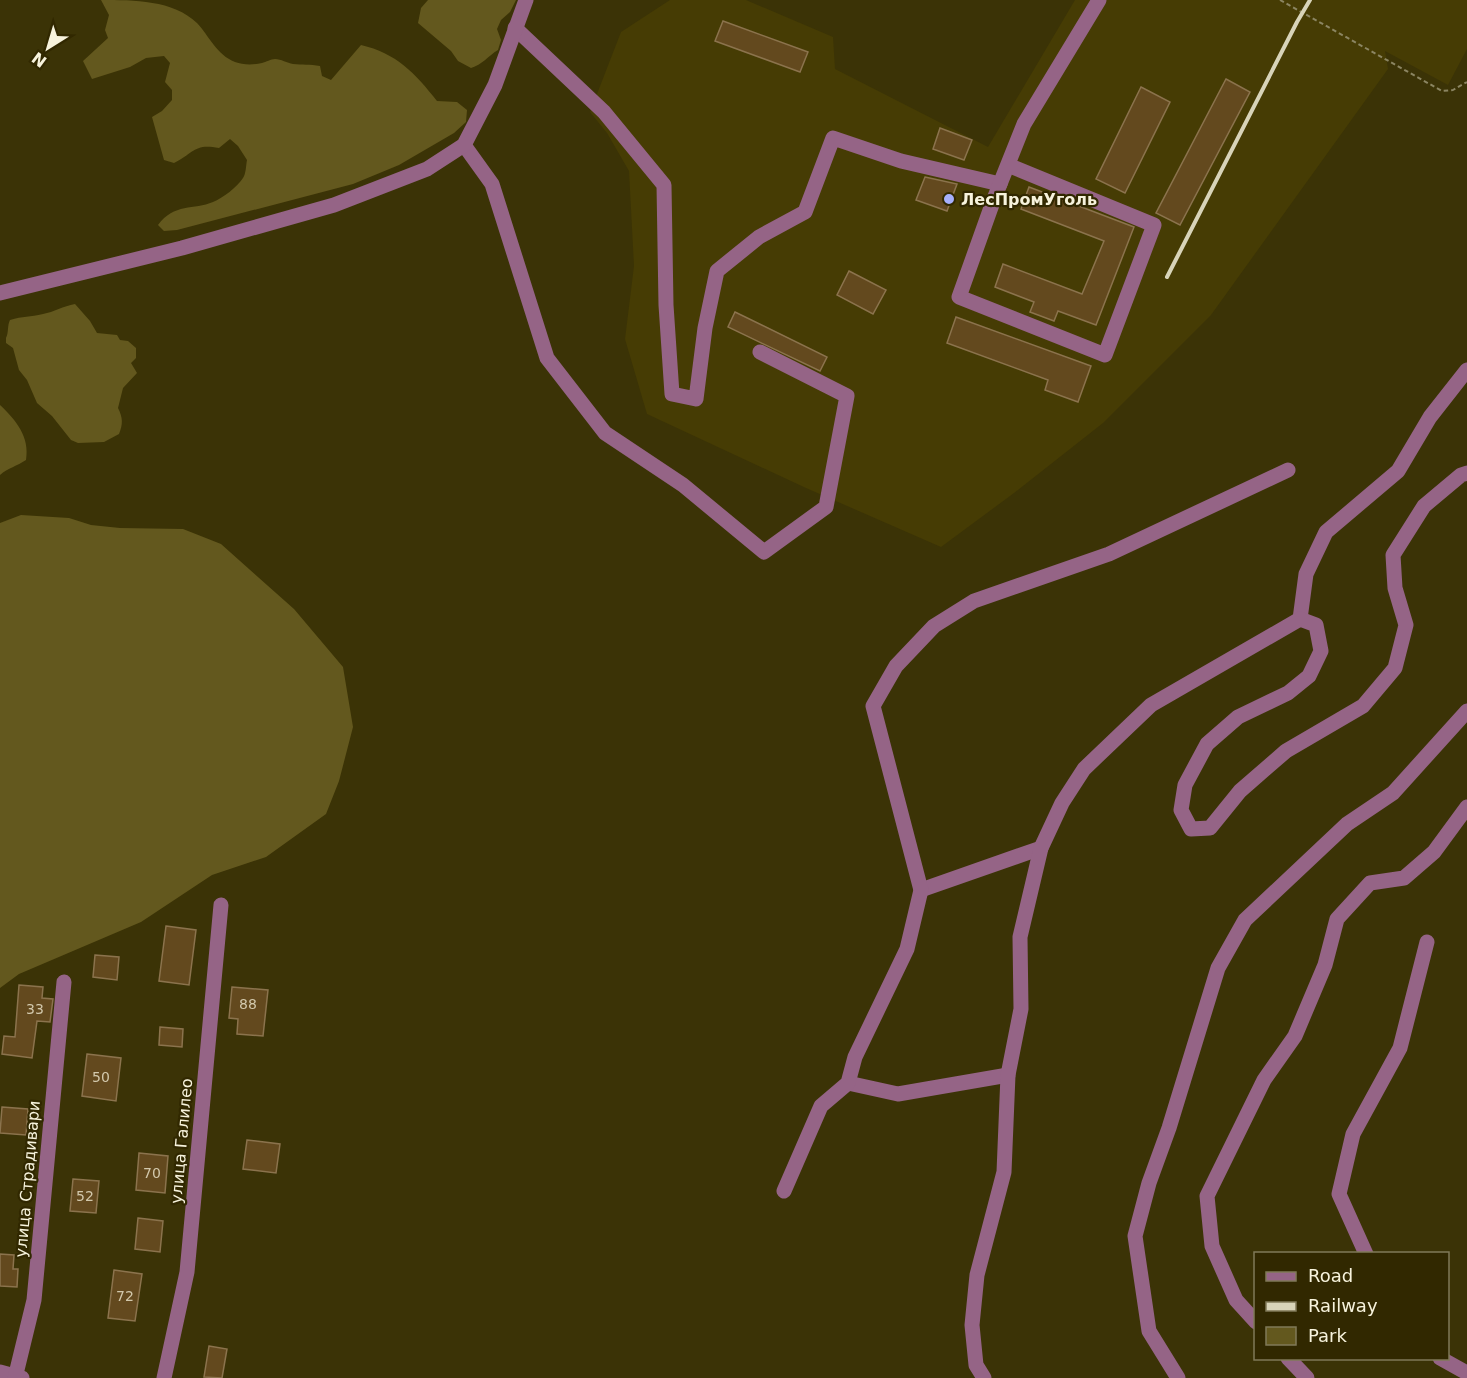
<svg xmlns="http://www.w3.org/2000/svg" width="1467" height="1378" viewBox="0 0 1467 1378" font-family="'DejaVu Sans',sans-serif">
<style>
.built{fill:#463c04}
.green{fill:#63581e}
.building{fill:#63491e;stroke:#8b734d;stroke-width:1.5}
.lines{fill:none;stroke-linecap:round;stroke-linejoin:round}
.path{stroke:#8b8562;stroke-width:2;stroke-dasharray:4.5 3;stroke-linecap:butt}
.minor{stroke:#956486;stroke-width:15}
.rail{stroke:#d8d4b9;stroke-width:4}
.poi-dot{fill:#a7b0fc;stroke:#312800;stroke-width:2}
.labels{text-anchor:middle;stroke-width:4.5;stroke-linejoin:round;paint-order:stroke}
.number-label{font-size:14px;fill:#d2c8ac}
.poi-label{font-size:16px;font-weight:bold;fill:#f7f3dc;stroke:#312800;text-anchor:start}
.street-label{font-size:16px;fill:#f7f3dc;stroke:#312800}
</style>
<rect width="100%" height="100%" fill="#3b3306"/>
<polygon class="built" points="670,0 746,0 833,37 835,69 988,147 1075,0 1467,0 1467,49 1448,85 1385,51 1388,69 1211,315 1103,423 1014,493 941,547 806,488 647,414 625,339 634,266 629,171 607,133 590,112 621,32"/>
<g class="green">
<path d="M 101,0 C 134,0 173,0 197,23 C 209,36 217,55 235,62 C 243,65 253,65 262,63 C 266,62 271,59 275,59 C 281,59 287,63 293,64 C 302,65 310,64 320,66 L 322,76 L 331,80 L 361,45 C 396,53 415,73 437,101 L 457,102 L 467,110 L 466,122 L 454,133 L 399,165 L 353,184 L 177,230 L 164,231 L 158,225 C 174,203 194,210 213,202 C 223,198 237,187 243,178 C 246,174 246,165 247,160 L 238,146 L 230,139 L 219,148 C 194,143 194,153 174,163 L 164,160 L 152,117 L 162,111 L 172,100 L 172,90 L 165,82 L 170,63 L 164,56 L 146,58 L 130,67 L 92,79 L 83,61 L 108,38 L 105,30 L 109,15 Z"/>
<path d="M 428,0 L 516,0 L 510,12 L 501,20 L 497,29 L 501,40 L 498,50 C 488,56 482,65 471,68 L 458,61 L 451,51 L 418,23 L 421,8 Z"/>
<path d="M 75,304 L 90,321 L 97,333 L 117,335 L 120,340 L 128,341 L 136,348 L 136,358 L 131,363 L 137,373 L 123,388 L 118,408 C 123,418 123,424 119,434 L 104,442 L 78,443 L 71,440 L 52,416 L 37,403 L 27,380 L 19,370 L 13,348 L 6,343 L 6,338 C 9,332 7,326 10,320 C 23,316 30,317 43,314 C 54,312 63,306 75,304 Z"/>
<path d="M 0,405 C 16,420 30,437 26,460 C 17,466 8,468 0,475 Z"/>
<polygon points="21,515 69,518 91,525 120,528 183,529 221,544 294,609 343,667 353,727 339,781 326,814 266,857 212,875 141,922 19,974 0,988 0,523"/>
</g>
<g class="building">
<polygon points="723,21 808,52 800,72 715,41"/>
<polygon points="1226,79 1250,92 1180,225 1156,213"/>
<polygon points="1141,87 1170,102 1125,193 1096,179"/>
<polygon points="940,128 972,140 964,160 933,149"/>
<polygon points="925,177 957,184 947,211 916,200"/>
<polygon points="1029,187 1134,227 1096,325 1058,311 1054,321 1030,312 1034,302 995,287 1003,264 1082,294 1104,241 1021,209"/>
<polygon points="849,271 886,290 873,314 837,295"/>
<polygon points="735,312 827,357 820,371 728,327"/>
<polygon points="956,317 1091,366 1078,402 1045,390 1048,380 947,343"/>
<polygon points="166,926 196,930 189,985 159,981"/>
<polygon points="95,955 119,957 117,980 93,977"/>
<polygon points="19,985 43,987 42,998 53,999 50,1022 37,1021 32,1058 2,1054 4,1036 15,1037"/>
<polygon points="232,987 268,990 263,1036 237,1034 238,1019 229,1018"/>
<polygon points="160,1027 183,1029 182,1047 159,1045"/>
<polygon points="87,1054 121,1058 116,1101 82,1096"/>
<polygon points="2,1107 28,1109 26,1135 0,1133"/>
<polygon points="247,1140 280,1144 276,1173 243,1169"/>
<polygon points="139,1153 168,1156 165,1193 136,1190"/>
<polygon points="73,1179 99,1181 96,1213 70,1211"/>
<polygon points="138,1218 163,1221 160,1252 135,1249"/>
<polygon points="0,1254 14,1255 13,1269 18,1269 17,1287 0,1286"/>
<polygon points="114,1270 142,1274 135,1321 108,1318"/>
<polygon points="209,1346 227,1349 222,1378 204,1377"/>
</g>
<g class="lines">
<polyline class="path" points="1280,0 1442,91 1453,90 1467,82"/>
<g class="minor">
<polyline points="515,28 604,112 664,185 666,305 672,394 696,399 705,328 717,271 759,237 805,212 833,138 901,161 1000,184"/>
<polyline points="464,145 492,184 547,358 605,433 683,485 764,552 826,507 847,396 760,352"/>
<polyline points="1008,165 1154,225 1105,355 959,297 994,199 1024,124 1099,0"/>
<polyline points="0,293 182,248 334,205 427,169 464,145 495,85 526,0"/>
<polyline points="1300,619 1306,574 1326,532 1398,471 1430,417 1467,370"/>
<polyline points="921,890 1041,848"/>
<polyline points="848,1083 898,1094 1008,1075"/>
<polyline points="784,1191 821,1106 848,1083 855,1057 907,949 921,890 873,706 896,666 934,626 974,601 1109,554 1288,470"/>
<polyline points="1366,1254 1339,1194 1353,1134 1400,1048 1427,942"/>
<polyline points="1256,1322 1236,1300 1212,1246 1207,1196 1264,1080 1295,1036 1325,965 1337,919 1370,883 1404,878 1434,852 1467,807"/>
<polyline points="1288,1358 1307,1378"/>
<polyline points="1440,1358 1467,1373"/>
<polyline points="0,1372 22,1378"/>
<polyline points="15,1378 34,1300 64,982"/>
<polyline points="164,1378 187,1272 221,905"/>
<polyline points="984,1378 976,1365 972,1325 977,1275 1004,1172 1008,1075 1021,1009 1020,937 1041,848 1062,803 1084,769 1151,705 1300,619 1316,625 1321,651 1309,676 1288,693 1238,717 1207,744 1185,785 1181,810 1191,829 1210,828 1240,791 1286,751 1363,706 1395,668 1406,625 1395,588 1393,555 1424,506 1461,475 1467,473"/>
<polyline points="1178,1378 1149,1331 1135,1236 1149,1183 1169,1128 1218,968 1245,920 1347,824 1393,793 1467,711"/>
</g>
<polyline class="rail" points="1167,277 1297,22 1310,0"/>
</g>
<circle class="poi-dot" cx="949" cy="199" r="6"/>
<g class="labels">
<g class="number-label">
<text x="248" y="1009">88</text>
<text x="35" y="1014">33</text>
<text x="101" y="1082">50</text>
<text x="152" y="1178">70</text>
<text x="85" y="1201">52</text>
<text x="125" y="1301">72</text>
</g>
<g class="poi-label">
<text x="961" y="205">ЛесПромУголь</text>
</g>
<g class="street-label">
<text transform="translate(181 1141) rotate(-85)" y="6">улица Галилео</text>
<text transform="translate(27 1179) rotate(-85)" y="6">улица Страдивари</text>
</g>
</g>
<rect x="1254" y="1252" width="195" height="108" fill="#312800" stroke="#807958" stroke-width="1.5"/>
<rect x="1266" y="1272" width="30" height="9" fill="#956486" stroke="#807958" stroke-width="1.5"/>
<text x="1308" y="1282" font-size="18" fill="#f7f3dc">Road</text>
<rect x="1266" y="1302" width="30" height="9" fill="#d8d4b9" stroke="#807958" stroke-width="1.5"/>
<text x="1308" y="1312" font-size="18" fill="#f7f3dc">Railway</text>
<rect x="1266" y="1327" width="30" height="18" fill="#63581e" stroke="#807958" stroke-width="1.5"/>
<text x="1308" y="1342" font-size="18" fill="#f7f3dc">Park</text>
<g transform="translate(48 48) rotate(217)" stroke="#312800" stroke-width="4.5" paint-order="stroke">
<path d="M0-4.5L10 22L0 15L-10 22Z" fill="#f7f3dc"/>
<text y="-9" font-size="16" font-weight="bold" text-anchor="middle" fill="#f7f3dc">N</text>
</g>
</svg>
